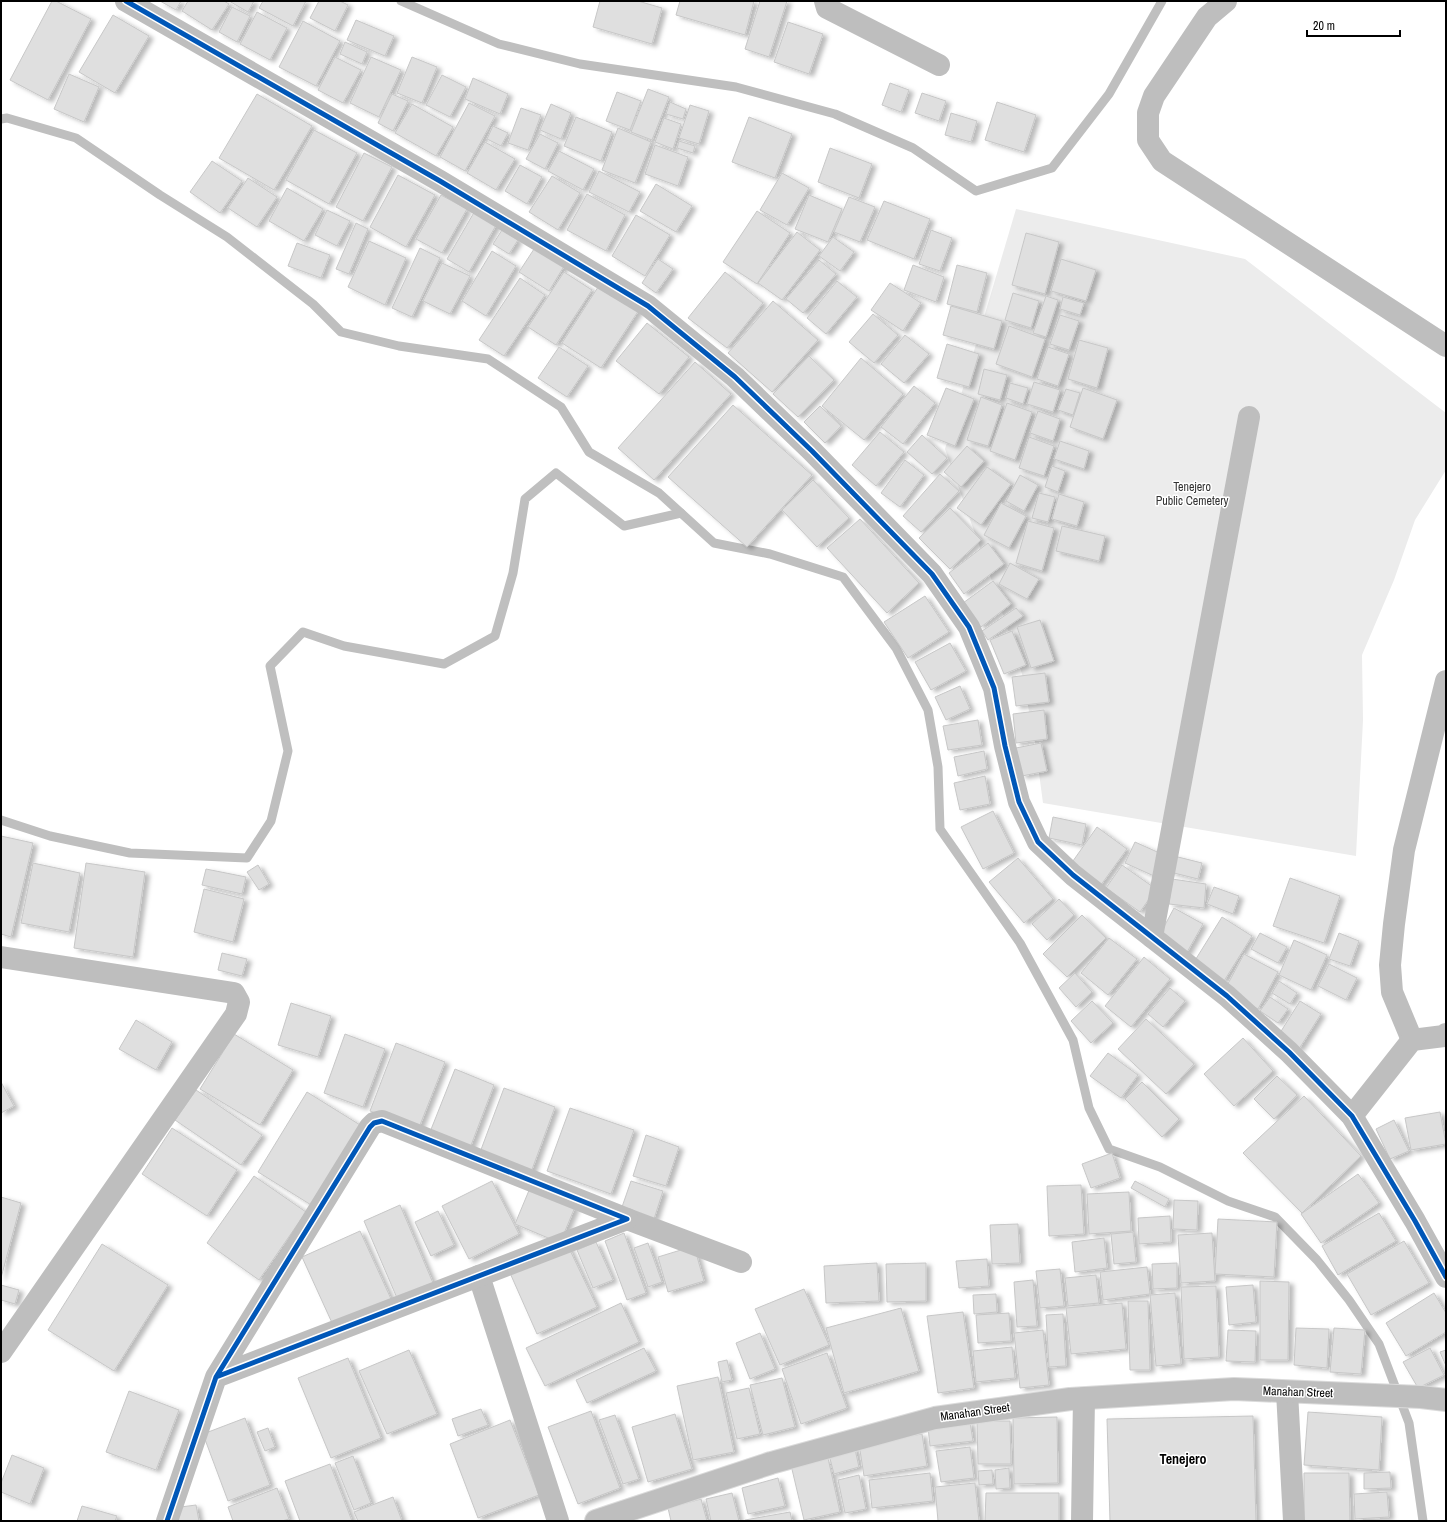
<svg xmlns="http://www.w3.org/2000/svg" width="1447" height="1522" viewBox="0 0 1447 1522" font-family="'Archivo Narrow',sans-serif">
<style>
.green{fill:#ececec}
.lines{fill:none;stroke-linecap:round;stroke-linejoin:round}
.stream{stroke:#bfbfbf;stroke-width:9}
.building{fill:#dfdfdf;stroke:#c7c7c7;filter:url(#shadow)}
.major-casing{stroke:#dbdbdb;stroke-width:24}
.minor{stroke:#bebebe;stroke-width:22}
.major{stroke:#bebebe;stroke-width:22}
.cycleway-casing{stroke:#fff;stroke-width:8}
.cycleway{stroke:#0057b8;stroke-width:5}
.labels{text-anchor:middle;stroke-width:3;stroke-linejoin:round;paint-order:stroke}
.park-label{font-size:12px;fill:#333;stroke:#fff}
.street-label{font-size:12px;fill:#000;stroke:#fff}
.quarter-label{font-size:14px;font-weight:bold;fill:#000;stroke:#fff}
</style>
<defs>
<filter id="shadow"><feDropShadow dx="4.5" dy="2.5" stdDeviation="2" flood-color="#0004"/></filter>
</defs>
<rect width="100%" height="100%" fill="#fff"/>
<polygon class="green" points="1016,209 1245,259 1446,413 1446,470 1415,520 1394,580 1362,655 1363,720 1356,856 1043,803 1035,743 1022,674 994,587 945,449"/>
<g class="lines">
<g class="stream">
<polyline points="401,1 499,44 580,64 736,87 835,114 913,148 976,191 1052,168 1109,94 1162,1"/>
<polyline points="1,119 7,118 76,138 160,195 227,237 313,304 341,332 399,346 488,359 561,407 589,452 659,493 714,543 770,554 843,577 896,648 928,710 938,767 940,829 1020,943 1073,1040 1089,1108 1109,1149 1160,1167 1228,1201 1275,1217 1317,1260 1349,1300 1379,1344 1409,1423 1423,1521"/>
<polyline points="1,820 50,836 130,853 247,858 271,821 288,751 270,666 303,632 344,646 444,664 495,636 513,573 525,499 556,473 624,526 681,513"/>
</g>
</g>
<g class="building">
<polygon points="52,1 56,1 91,19 48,100 10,80"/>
<polygon points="160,1 181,1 176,10"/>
<polygon points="188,1 224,1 229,4 212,30 182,11"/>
<polygon points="229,1 254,1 248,12"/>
<polygon points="263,1 306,1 293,26 259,8"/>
<polygon points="319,1 340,1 348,5 335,31 310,18"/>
<polygon points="600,1 638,1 662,8 652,44 593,27"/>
<polygon points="680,1 754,1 745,35 676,15"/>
<polygon points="760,1 787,1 769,57 745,49"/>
<polygon points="232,7 250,16 237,42 219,32"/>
<polygon points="257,12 287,28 270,60 240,44"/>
<polygon points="113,15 149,36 115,93 79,72"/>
<polygon points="356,20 394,36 385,56 347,40"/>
<polygon points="303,21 340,41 316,86 279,67"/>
<polygon points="788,22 823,34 809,74 774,62"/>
<polygon points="345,42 367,52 362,64 340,54"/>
<polygon points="335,57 361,70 343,103 318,90"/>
<polygon points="371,57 401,70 379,117 350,103"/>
<polygon points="412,57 437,67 422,103 397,93"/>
<polygon points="69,74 99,87 84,122 54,109"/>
<polygon points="442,75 466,87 450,117 426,105"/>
<polygon points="473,78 508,94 500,114 465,99"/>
<polygon points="890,83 909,90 901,112 882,105"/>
<polygon points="648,89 669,97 652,140 631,132"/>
<polygon points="617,92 641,101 630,130 606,121"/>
<polygon points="922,93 946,101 939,121 915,113"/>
<polygon points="257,94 312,126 274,190 219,158"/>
<polygon points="392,94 408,101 393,131 378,123"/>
<polygon points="670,102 686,109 683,119 666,114"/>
<polygon points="997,102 1036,115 1024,152 985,140"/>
<polygon points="469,103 495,116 465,171 440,157"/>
<polygon points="412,104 453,127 436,156 395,133"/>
<polygon points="551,104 571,113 561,139 540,130"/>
<polygon points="690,105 709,111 699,144 679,138"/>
<polygon points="521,108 541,115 528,150 508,143"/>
<polygon points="951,113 977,121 971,142 945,135"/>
<polygon points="576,117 612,132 601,161 564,146"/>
<polygon points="749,117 792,134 775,178 732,162"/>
<polygon points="664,118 681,124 673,149 655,142"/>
<polygon points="493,126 508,133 501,146 487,139"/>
<polygon points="618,128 651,142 635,183 602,170"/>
<polygon points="314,130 357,153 329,204 286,180"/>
<polygon points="540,134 558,143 545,169 526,159"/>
<polygon points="679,141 695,146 693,153 677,148"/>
<polygon points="485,142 515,159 496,190 467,173"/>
<polygon points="655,145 688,157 678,186 645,174"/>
<polygon points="830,148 872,164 859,198 818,182"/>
<polygon points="559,151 594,169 583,190 548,171"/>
<polygon points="364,153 392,167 363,221 336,207"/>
<polygon points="212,161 242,181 220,213 190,192"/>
<polygon points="520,165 542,177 527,204 505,191"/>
<polygon points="599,171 640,192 629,212 589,192"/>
<polygon points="782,173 809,188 787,225 760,210"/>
<polygon points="398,175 435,195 406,247 370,227"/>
<polygon points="552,176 580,193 558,230 529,212"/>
<polygon points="248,178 277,197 257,227 228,208"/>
<polygon points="656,184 692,206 676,232 640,211"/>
<polygon points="287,188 323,209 304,241 269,221"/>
<polygon points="587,194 625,215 606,251 567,230"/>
<polygon points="441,195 467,209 442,253 416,239"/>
<polygon points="809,195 842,209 828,242 795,229"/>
<polygon points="849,197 875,207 860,242 834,232"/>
<polygon points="884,201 930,219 914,259 867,240"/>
<polygon points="476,209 498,222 469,272 447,259"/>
<polygon points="327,210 350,221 337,246 315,235"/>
<polygon points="757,211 790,233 757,284 723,262"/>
<polygon points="636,215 670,235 645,276 612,256"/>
<polygon points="356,223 368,229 349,274 336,269"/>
<polygon points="502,230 518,240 509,254 493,244"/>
<polygon points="931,230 952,238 940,271 919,264"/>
<polygon points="797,232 820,250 782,300 758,283"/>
<polygon points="1026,233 1059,242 1045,294 1012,285"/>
<polygon points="833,237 854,252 840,271 819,256"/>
<polygon points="369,241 406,258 385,305 348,287"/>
<polygon points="297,243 330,255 321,278 288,266"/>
<polygon points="536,246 566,263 549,291 519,272"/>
<polygon points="420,248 440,258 412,317 392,308"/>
<polygon points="492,251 516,266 486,316 462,301"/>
<polygon points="658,259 673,269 656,293 642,283"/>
<polygon points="1061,259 1096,270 1086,301 1051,291"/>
<polygon points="819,260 836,274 803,313 786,299"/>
<polygon points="442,263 470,276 450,314 423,301"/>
<polygon points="913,265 944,277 936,302 904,290"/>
<polygon points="957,265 987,273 977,312 947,304"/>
<polygon points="564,272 592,290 556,345 528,327"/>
<polygon points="725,272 763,303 727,348 688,318"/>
<polygon points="520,278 545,295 504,356 479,340"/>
<polygon points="837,281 857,297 826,334 807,318"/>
<polygon points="890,283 921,303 903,331 871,310"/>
<polygon points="600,284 639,310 601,368 562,343"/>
<polygon points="1013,293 1039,301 1031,328 1005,320"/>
<polygon points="1046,296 1058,300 1046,337 1033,333"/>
<polygon points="1063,297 1084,303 1080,315 1060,309"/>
<polygon points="773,301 818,340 772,392 728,353"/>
<polygon points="951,306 1002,321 994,349 943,335"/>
<polygon points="873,314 898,335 874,363 849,342"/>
<polygon points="1060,315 1079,321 1069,350 1050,344"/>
<polygon points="647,323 689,357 659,394 616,361"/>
<polygon points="1009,326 1045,339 1032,377 996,364"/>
<polygon points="905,335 929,354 904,383 881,364"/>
<polygon points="1079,340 1108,348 1097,388 1068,379"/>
<polygon points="947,344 979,354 969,387 937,378"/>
<polygon points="559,347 588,366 567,397 538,378"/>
<polygon points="1048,347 1069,354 1058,386 1037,379"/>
<polygon points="809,356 834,380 798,417 773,394"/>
<polygon points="861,358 903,394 864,440 822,406"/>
<polygon points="695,362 731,394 654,480 618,448"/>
<polygon points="984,369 1007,375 1000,400 978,394"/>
<polygon points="1034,382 1060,390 1053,412 1027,404"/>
<polygon points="1010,383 1028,388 1023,404 1006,398"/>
<polygon points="914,386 935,403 903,444 881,427"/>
<polygon points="946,388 974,399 955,446 927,435"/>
<polygon points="1083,388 1117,400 1103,439 1070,427"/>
<polygon points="1066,389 1080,393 1073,415 1058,410"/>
<polygon points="981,397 1002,405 988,446 967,440"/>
<polygon points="1007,403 1032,412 1015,460 990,451"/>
<polygon points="733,405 812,475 747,547 668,477"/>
<polygon points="820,406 841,426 825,443 804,422"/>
<polygon points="1038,411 1060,419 1053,441 1030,433"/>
<polygon points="880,432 904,452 876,486 852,465"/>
<polygon points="922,435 947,458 932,474 907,452"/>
<polygon points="1029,437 1054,446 1044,476 1019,468"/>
<polygon points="1060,441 1089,451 1084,469 1054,459"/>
<polygon points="967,446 984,461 961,487 944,472"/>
<polygon points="905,460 924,475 900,507 881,493"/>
<polygon points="1052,466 1065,471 1058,492 1045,487"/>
<polygon points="987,467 1011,484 981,525 957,508"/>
<polygon points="940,474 959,491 921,532 903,516"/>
<polygon points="1020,475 1038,485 1024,511 1006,501"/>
<polygon points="813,480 849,518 817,547 782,510"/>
<polygon points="1039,493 1055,497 1048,522 1032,518"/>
<polygon points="1059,494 1084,502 1077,526 1052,519"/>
<polygon points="1001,503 1026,516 1009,548 984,535"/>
<polygon points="950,508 981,540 950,569 919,538"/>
<polygon points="860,519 919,583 887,613 827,548"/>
<polygon points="1028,521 1054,528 1042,571 1016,563"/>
<polygon points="1062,526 1105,536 1099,561 1056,551"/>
<polygon points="988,543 1004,564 964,594 949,573"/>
<polygon points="1010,563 1039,579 1027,599 999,584"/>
<polygon points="993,581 1011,604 981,627 963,603"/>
<polygon points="925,596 949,632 908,658 884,622"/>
<polygon points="1016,608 1023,616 988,640 982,631"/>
<polygon points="1040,620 1054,661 1031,668 1017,627"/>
<polygon points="1012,631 1026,665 1004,674 990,640"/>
<polygon points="950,643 966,671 931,690 915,662"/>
<polygon points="1045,673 1049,702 1016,706 1012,677"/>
<polygon points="960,686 970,709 946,720 935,697"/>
<polygon points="1044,710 1047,739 1016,743 1013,714"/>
<polygon points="978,720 982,745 948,750 943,726"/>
<polygon points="1041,743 1047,771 1022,776 1016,748"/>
<polygon points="984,751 987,769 958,776 954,757"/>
<polygon points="985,776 990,804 960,810 954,783"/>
<polygon points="993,811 1014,853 983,869 961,827"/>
<polygon points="1053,817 1086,824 1082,845 1049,838"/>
<polygon points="1097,827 1127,849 1098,889 1068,868"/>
<polygon points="1,836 33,843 11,937 1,934"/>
<polygon points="1135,842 1164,855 1154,876 1125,863"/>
<polygon points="1174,856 1202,863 1198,879 1170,872"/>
<polygon points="1018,858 1053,899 1024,923 989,882"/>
<polygon points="33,863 80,873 69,932 21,923"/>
<polygon points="86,863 145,872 133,957 74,948"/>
<polygon points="258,865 269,884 259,890 247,872"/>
<polygon points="1122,865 1156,889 1140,912 1106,888"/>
<polygon points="206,869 246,877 242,894 202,885"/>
<polygon points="1290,878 1340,896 1324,943 1273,926"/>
<polygon points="1172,879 1206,884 1204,908 1169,904"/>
<polygon points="1214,887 1239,896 1233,914 1207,904"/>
<polygon points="204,889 244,899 233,942 194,932"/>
<polygon points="1059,899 1074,915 1047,940 1032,924"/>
<polygon points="1174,908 1203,924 1186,954 1158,938"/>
<polygon points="1082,915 1106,938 1067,977 1043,954"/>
<polygon points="1222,917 1252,936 1224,981 1194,962"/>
<polygon points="1260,933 1287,947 1278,963 1251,949"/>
<polygon points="1339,933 1359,941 1350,966 1329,959"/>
<polygon points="1109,938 1137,959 1108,995 1081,973"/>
<polygon points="1294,940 1327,955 1311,990 1279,975"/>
<polygon points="222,953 247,959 242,976 218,970"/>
<polygon points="1244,954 1278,972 1258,1009 1224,991"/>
<polygon points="1144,957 1170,979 1131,1027 1105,1006"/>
<polygon points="1329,964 1357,978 1346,1000 1318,986"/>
<polygon points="1075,973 1092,992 1076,1007 1059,988"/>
<polygon points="1279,981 1297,993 1290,1004 1272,993"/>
<polygon points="1170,988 1185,1001 1163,1027 1148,1014"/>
<polygon points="1270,997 1288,1009 1278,1023 1260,1011"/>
<polygon points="1092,1001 1113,1023 1091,1043 1071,1021"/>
<polygon points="1300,1001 1321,1014 1299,1049 1278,1036"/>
<polygon points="291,1003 331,1016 318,1057 278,1045"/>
<polygon points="1146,1019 1194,1064 1166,1094 1118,1049"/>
<polygon points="136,1020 172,1042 156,1070 119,1049"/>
<polygon points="234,1034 293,1070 260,1125 200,1089"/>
<polygon points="345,1034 385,1049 363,1107 324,1093"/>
<polygon points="1243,1038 1273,1071 1234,1106 1204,1074"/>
<polygon points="396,1043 445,1062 418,1130 370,1111"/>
<polygon points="1108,1053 1138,1075 1121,1098 1090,1076"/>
<polygon points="455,1069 494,1085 470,1148 430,1132"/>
<polygon points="1277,1076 1297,1095 1274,1119 1254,1099"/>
<polygon points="1,1082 14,1106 1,1113"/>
<polygon points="1142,1082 1179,1119 1162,1137 1125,1099"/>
<polygon points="504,1088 555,1107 530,1175 479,1155"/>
<polygon points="196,1090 262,1135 241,1165 175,1120"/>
<polygon points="307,1092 365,1128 316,1208 258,1172"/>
<polygon points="1304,1096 1361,1156 1302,1213 1243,1153"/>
<polygon points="570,1108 634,1130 611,1194 547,1171"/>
<polygon points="1440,1112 1446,1144 1411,1150 1405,1118"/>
<polygon points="1394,1120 1409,1151 1390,1159 1376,1129"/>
<polygon points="172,1128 237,1170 207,1216 142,1174"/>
<polygon points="646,1135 679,1147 666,1186 633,1176"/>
<polygon points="1112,1153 1120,1178 1091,1188 1082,1164"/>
<polygon points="1358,1174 1379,1203 1321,1243 1301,1214"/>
<polygon points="254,1176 306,1212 259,1280 207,1243"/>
<polygon points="492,1181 519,1234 469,1259 442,1206"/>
<polygon points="631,1181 663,1191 654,1219 622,1207"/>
<polygon points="1135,1181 1169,1199 1165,1207 1131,1188"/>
<polygon points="1081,1185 1084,1234 1049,1236 1047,1186"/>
<polygon points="530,1188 575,1207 560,1243 515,1224"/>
<polygon points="1129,1192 1131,1231 1089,1234 1087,1194"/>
<polygon points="1,1197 21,1203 1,1278"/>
<polygon points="1174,1200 1198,1201 1197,1230 1173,1229"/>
<polygon points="400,1205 433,1283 397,1298 364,1221"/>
<polygon points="438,1211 454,1245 431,1256 415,1222"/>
<polygon points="1379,1213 1396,1241 1338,1275 1322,1246"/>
<polygon points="1170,1216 1171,1242 1139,1244 1138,1218"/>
<polygon points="1218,1219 1277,1222 1274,1277 1215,1274"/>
<polygon points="1018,1224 1020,1263 992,1264 990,1225"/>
<polygon points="360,1231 391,1299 333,1325 302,1257"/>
<polygon points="1133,1232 1136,1262 1114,1264 1111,1234"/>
<polygon points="624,1233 646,1293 627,1300 605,1241"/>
<polygon points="1212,1233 1215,1281 1181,1283 1178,1235"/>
<polygon points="1104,1238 1107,1268 1075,1272 1072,1242"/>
<polygon points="1404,1241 1429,1283 1371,1315 1347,1274"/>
<polygon points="596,1242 613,1280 593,1288 577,1250"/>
<polygon points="648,1243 662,1282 648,1287 634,1248"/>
<polygon points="102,1244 168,1285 114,1371 48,1330"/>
<polygon points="568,1246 597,1307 537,1334 510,1273"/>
<polygon points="694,1246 704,1281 668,1292 658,1257"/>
<polygon points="987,1259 989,1286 959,1288 956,1261"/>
<polygon points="877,1263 879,1301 826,1303 824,1266"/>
<polygon points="926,1263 926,1301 887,1302 886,1264"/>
<polygon points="1177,1263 1177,1288 1153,1289 1152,1264"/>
<polygon points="1147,1267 1150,1294 1103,1300 1100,1272"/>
<polygon points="1060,1269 1064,1306 1040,1308 1036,1271"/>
<polygon points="1096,1275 1099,1303 1068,1306 1065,1278"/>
<polygon points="1033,1280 1037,1326 1017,1327 1014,1282"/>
<polygon points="1260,1281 1289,1282 1288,1360 1260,1360"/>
<polygon points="1,1285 19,1290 15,1304 1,1300"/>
<polygon points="1253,1285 1256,1322 1229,1325 1226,1287"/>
<polygon points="1216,1286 1219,1357 1184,1359 1181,1287"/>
<polygon points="804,1289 829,1345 780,1365 755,1309"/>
<polygon points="1175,1293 1181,1364 1156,1366 1150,1295"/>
<polygon points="1434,1293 1446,1313 1446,1332 1406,1356 1386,1323"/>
<polygon points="996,1294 997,1312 974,1314 973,1295"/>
<polygon points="1128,1301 1148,1301 1150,1370 1130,1370"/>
<polygon points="621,1303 639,1342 545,1386 526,1348"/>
<polygon points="1122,1303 1126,1349 1071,1354 1066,1308"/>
<polygon points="901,1308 919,1371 844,1393 826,1328"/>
<polygon points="963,1312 974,1388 938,1393 927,1316"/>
<polygon points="1009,1313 1011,1341 978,1343 976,1315"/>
<polygon points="1063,1314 1066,1366 1049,1367 1046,1315"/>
<polygon points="1296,1328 1329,1329 1327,1368 1294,1365"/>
<polygon points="1334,1328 1365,1330 1361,1374 1330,1372"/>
<polygon points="1043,1330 1049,1385 1020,1388 1014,1333"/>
<polygon points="1228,1330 1256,1331 1255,1362 1226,1361"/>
<polygon points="760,1333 775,1369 750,1379 736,1343"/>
<polygon points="1012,1347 1015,1378 976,1382 973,1351"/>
<polygon points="644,1348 656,1371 587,1403 576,1380"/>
<polygon points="1430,1348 1444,1375 1418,1388 1403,1362"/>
<polygon points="409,1350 437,1414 387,1434 359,1371"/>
<polygon points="1446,1350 1446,1366 1440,1352"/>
<polygon points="827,1353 847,1408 801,1424 782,1369"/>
<polygon points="348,1358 381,1438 331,1458 298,1378"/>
<polygon points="727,1360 732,1380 722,1382 718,1362"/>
<polygon points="718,1377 734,1452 693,1460 677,1386"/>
<polygon points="782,1378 795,1427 763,1435 750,1385"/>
<polygon points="749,1388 760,1434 737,1439 726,1393"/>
<polygon points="129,1391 179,1410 156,1470 106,1452"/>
<polygon points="481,1409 488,1425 458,1436 452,1419"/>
<polygon points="591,1411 620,1488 578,1504 548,1427"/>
<polygon points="1308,1412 1382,1417 1379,1470 1304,1465"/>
<polygon points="675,1414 692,1469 648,1482 632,1427"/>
<polygon points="615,1415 639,1479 623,1484 599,1420"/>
<polygon points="1253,1416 1256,1521 1110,1521 1107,1419"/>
<polygon points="1057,1417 1058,1483 1014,1484 1013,1418"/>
<polygon points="245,1418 270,1485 228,1501 203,1434"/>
<polygon points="510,1420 539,1495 478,1518 450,1444"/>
<polygon points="977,1421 1010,1421 1011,1464 978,1464"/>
<polygon points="970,1422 973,1441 930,1446 928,1427"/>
<polygon points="268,1428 275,1447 265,1451 257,1432"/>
<polygon points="922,1434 927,1466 864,1476 859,1444"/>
<polygon points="854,1445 859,1467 834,1474 828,1451"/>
<polygon points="970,1447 974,1478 941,1482 936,1451"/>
<polygon points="12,1455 44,1468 30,1504 1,1492 1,1483"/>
<polygon points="353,1456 371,1503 354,1510 335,1463"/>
<polygon points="828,1458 840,1512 804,1520 791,1465"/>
<polygon points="330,1464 352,1521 300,1521 285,1481"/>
<polygon points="1009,1468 1010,1488 996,1489 995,1470"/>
<polygon points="992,1470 993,1484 979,1485 978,1471"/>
<polygon points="1390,1472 1391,1488 1364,1489 1364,1473"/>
<polygon points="930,1473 933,1501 872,1508 869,1480"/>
<polygon points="1304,1473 1349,1473 1350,1521 1304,1521"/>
<polygon points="859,1475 866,1509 845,1513 838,1480"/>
<polygon points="778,1478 785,1506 748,1514 742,1488"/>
<polygon points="975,1483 979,1521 938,1521 935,1487"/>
<polygon points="277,1488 289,1519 282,1521 233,1521 228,1507"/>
<polygon points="1387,1492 1389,1517 1355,1519 1354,1494"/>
<polygon points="732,1493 739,1521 711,1521 706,1499"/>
<polygon points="986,1493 1059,1493 1059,1521 985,1521"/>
<polygon points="393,1497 402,1521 358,1521 354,1512"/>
<polygon points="701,1499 707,1521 671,1521 668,1508"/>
<polygon points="196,1505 199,1521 169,1521 173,1508"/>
<polygon points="82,1506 117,1516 115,1521 77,1521"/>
<polygon points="790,1512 792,1521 745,1521 745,1520"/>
</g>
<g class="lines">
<defs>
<polyline id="major" points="596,1521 771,1463 935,1418 1070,1399 1234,1389 1421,1397 1446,1400"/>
</defs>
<use href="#major" class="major-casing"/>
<g class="minor">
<polyline points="126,1 440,181 648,306 735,377 812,451 932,574 969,627 994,688 1005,746 1019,802 1038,842 1073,875 1227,996 1289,1052 1352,1116 1415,1221 1446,1277"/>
<polyline points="825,1 827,8 939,65"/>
<polyline points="1226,1 1207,17 1154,96 1148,113 1148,140 1162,161 1446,346"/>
<polyline points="1152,937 1249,417"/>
<polyline points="1,957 234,993 239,1002 236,1014 1,1352"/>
<polyline points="1412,1040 1392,992 1390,965 1394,924 1404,850 1446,681"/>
<polyline points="1352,1116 1412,1040 1444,1036 1446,1034"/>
<polyline points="627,1219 741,1262"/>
<polyline points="479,1276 558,1521"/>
<polyline points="1287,1392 1294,1521"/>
<polyline points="167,1521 216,1377 627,1219 382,1121 374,1123 370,1127 216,1377"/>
<polyline points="1082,1521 1084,1398"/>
</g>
<use href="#major" class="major"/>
<defs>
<g id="cycleway">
<polyline points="126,1 440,181 648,306 735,377 812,451 932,574 969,627 994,688 1005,746 1019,802 1038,842 1073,875 1227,996 1289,1052 1352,1116 1415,1221 1446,1277"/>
<polyline points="167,1521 216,1377 627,1219 382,1121 374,1123 370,1127 216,1377"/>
</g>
</defs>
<use href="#cycleway" class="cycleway-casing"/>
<use href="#cycleway" class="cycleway"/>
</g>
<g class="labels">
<g class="park-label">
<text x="1192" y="491">Tenejero<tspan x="1192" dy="14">Public Cemetery</tspan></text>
</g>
<g class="street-label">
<text transform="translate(1298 1392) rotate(2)" y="4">Manahan Street</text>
<text transform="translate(975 1412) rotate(-8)" y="4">Manahan Street</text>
</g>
<g class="quarter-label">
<text x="1183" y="1464">Tenejero</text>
</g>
</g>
<rect width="1447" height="1522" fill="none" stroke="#000000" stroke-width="4"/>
<path d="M1307 30v6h93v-6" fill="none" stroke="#000000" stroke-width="2"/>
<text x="1313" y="30" font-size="12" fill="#000000" stroke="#ffffff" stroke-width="3" paint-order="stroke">20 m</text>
</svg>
